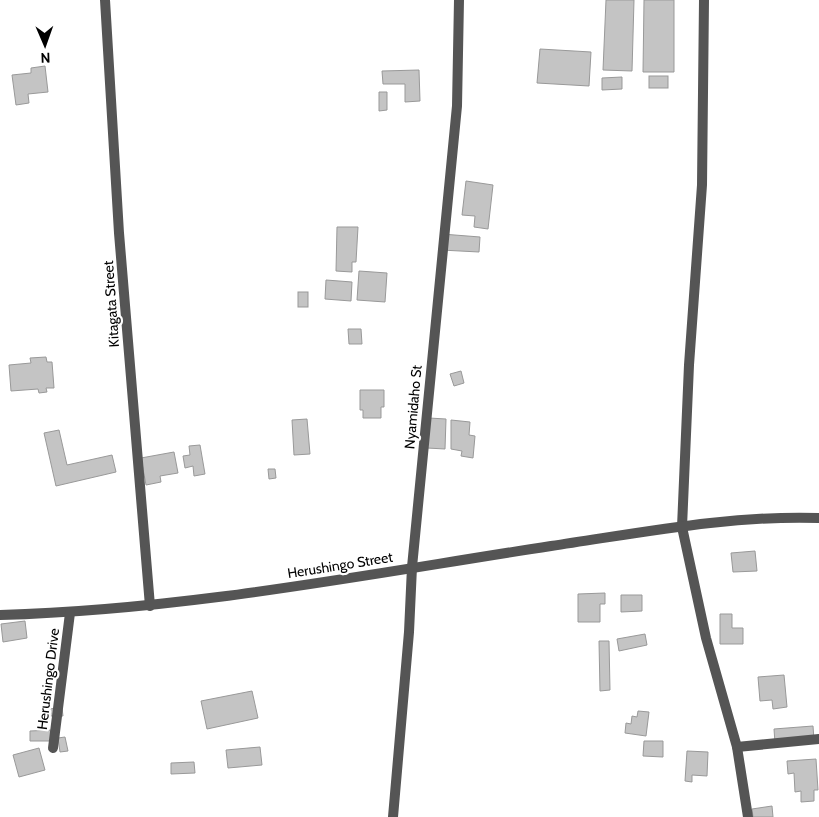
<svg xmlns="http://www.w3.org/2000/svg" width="819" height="817" viewBox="0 0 819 817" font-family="Cabin,sans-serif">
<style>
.building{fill:#c4c4c4;stroke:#999}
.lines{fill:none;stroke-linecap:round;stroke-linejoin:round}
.minor{stroke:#555;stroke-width:10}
.labels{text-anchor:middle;stroke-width:4.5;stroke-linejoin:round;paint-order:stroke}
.street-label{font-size:14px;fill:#000;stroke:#fff}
</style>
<rect width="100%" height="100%" fill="#fff"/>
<g class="building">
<polygon points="606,0 634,0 632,71 603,70"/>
<polygon points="644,0 674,0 674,72 643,72"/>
<polygon points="540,49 591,52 589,86 537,83"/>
<polygon points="45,66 48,92 28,94 29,103 16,105 12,75 31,73 31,68"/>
<polygon points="419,70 420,101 405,102 405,84 383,84 382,71"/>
<rect x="649" y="76" width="19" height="12"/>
<polygon points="622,77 622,89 602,90 602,78"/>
<polygon points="379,92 387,92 387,110 379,111"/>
<polygon points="466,181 493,185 488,229 474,227 475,216 462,215"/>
<polygon points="337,227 358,227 356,262 352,262 352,272 336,271"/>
<polygon points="442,234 480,237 479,252 441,250"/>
<polygon points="359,271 387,273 385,302 357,300"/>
<polygon points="326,280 352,282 351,301 325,299"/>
<rect x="298" y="292" width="10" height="15"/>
<polygon points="348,329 361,329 362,344 349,344"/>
<polygon points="46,357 47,362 52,362 54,388 46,388 47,392 39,393 38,389 11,391 9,365 31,363 30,358"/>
<polygon points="461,371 464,383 454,386 450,374"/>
<polygon points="360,390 384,390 384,407 381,407 381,418 363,418 363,410 360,410"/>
<polygon points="429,418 446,419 445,449 427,448"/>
<polygon points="307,419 310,454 294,455 292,420"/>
<polygon points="451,420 470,422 469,435 475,436 473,458 461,456 462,451 451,449"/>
<polygon points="59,430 67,465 112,455 116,472 56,486 44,433"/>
<polygon points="200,445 205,474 194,476 193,466 185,468 183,456 190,455 189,446"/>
<polygon points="174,452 178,473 160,476 161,482 146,485 141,458"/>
<polygon points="268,469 275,469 276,478 269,479"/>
<polygon points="755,551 757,571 733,572 731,553"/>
<polygon points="605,593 605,604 600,604 600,622 578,622 578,594"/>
<polygon points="621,595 642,595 642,611 621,612"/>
<polygon points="720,614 732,614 732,628 743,628 743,644 720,644"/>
<polygon points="25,621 27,638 3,642 1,624"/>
<polygon points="645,634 647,645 619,651 617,639"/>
<polygon points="599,641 609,641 610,690 600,691"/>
<polygon points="784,675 787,707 773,709 772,700 760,701 758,677"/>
<polygon points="252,691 258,718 207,729 201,701"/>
<polygon points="62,708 63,716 44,716 44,709"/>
<polygon points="638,711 649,712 646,736 625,733 626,723 631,724 632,716 637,717"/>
<polygon points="813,726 814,740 775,743 774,729"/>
<polygon points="52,730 52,741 30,741 30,731"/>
<polygon points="65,737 68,751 60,752 58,738"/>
<polygon points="644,741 663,741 663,757 643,756"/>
<polygon points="260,747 262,765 228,768 226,750"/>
<polygon points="39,748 45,770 19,777 13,755"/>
<polygon points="687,751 708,752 707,776 692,775 692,782 685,781"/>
<polygon points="816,759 818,790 814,790 814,801 801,802 801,791 795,792 794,773 788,774 787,761"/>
<polygon points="194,762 195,773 171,774 171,763"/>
<polygon points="772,806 773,817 753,817 752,809"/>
</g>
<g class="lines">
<g class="minor">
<polyline points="105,0 119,233 150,606"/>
<polyline points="704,0 702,185 689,365 682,527 706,638 737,747 748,817"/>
<path d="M 0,615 C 186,610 368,574 551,546 C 640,533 729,515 819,518"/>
<polyline points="737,747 819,739"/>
<polyline points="53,748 70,613"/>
<polyline points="393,817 409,632 412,567 457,106 459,0"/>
</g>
</g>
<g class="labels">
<g class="street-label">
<text transform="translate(111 304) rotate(-94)" y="5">Kitagata Street</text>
<text transform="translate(413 407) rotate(-85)" y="5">Nyamidaho St</text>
<text transform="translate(340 565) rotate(-9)" y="5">Herushingo Street</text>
<text transform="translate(48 679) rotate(-83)" y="5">Herushingo Drive</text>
</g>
</g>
<g transform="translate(45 45) rotate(178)" stroke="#ffffff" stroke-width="4" paint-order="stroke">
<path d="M0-4L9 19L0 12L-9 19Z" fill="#000000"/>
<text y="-8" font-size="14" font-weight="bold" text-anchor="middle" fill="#000000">N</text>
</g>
</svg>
